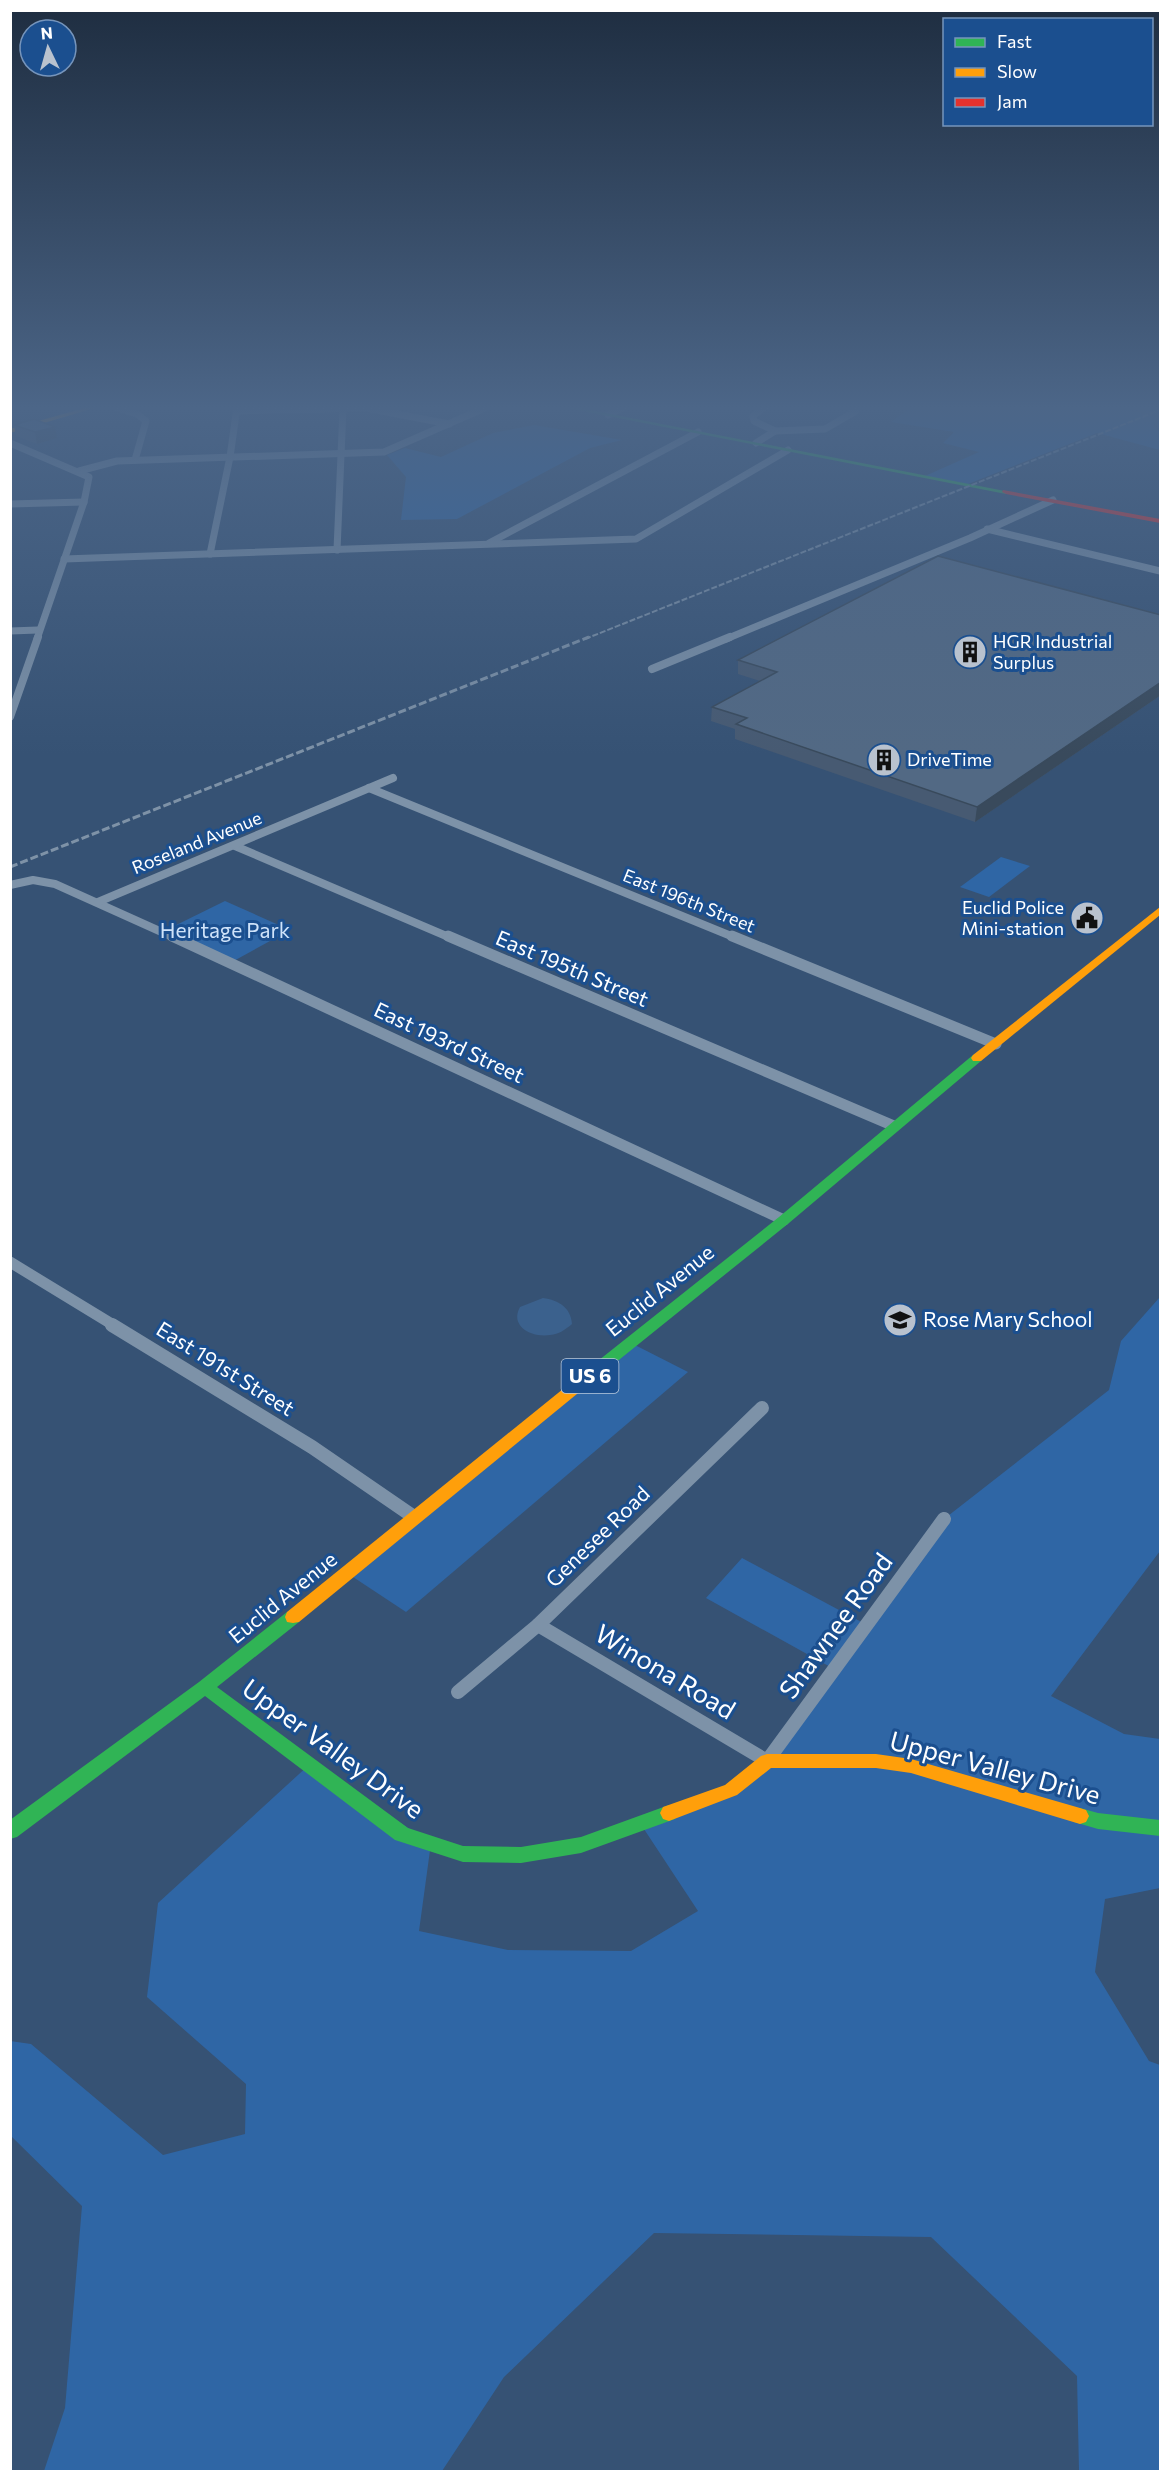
<svg xmlns="http://www.w3.org/2000/svg" width="1171" height="2482" viewBox="0 0 1171 2482" font-family="Commissioner,sans-serif">
<style>
.green{fill:#2f66a5}
.water{fill:#3b618d}
.lines{fill:none;stroke-linecap:round;stroke-linejoin:round}
.stream{stroke:#3b618d;stroke-width:2}
.street-far3{stroke:#7d92a8;stroke-width:7}
.street-far2{stroke:#7d92a8;stroke-width:8}
.street-far1{stroke:#7d92a8;stroke-width:11}
.street{stroke:#7d92a8;stroke-width:14}
.fast{fill:#30b455;fill-rule:evenodd}
.slow{fill:#ff9f0a;fill-rule:evenodd}
.jam{fill:#e5322d;fill-rule:evenodd}
.rail-far1{stroke:#7e92a7;stroke-width:2;stroke-dasharray:6 2;stroke-linecap:butt}
.rail{stroke:#7e92a7;stroke-width:3;stroke-dasharray:8 3;stroke-linecap:butt}
.wall{fill:#475a72}
.shaded-wall{fill:#394a5c}
.building{fill:#526984;stroke:#394a5c;stroke-width:1.5}
.labels{text-anchor:middle;stroke-width:6;stroke-linejoin:round;paint-order:stroke}
.far-poi-label{font-size:18px;fill:#fff;stroke:#1b4f8f;text-anchor:start}
.far-street-label{font-size:18px;fill:#fff;stroke:#1b4f8f}
.shield{fill:#1b4f8f;stroke:#bbcadd;stroke-width:1.5}
.shield-label{font-size:20px;font-weight:bold;fill:#fff}
.park-label{font-size:21px;fill:#cfe3fa;stroke:#1b4f8f}
.street-label{font-size:21px;fill:#fff;stroke:#1b4f8f}
.poi-label{font-size:21px;fill:#fff;stroke:#1b4f8f;text-anchor:start}
.near-street-label{font-size:26px;fill:#fff;stroke:#1b4f8f}
</style>
<rect width="100%" height="100%" fill="#365274"/>
<g class="green">
<polygon points="898,407 1160,407 1160,450 1097,433 968,484 925,476 979,452 943,443 954,432 891,422 907,410"/>
<polygon points="534,425 622,440 590,448 457,519 401,520 406,477 387,455 405,448 441,457 493,433"/>
<polygon points="1001,857 1030,866 989,897 960,887"/>
<polygon points="225,901 290,930 230,963 162,932"/>
<polygon points="1160,1297 1160,1551 1051,1696 1124,1734 1160,1739 1160,1888 1105,1899 1095,1972 1149,2061 1160,2065 1160,2471 1079,2471 1077,2376 931,2237 654,2233 504,2377 442,2471 44,2471 65,2408 82,2206 11,2136 10,2041 31,2044 163,2155 245,2134 246,2084 147,1997 158,1903 310,1764 431,1843 419,1931 508,1950 631,1951 698,1911 640,1823 731,1790 767,1761 834,1669 706,1598 742,1558 867,1625 944,1519 1109,1390 1121,1341"/>
<polygon points="631,1343 688,1372 406,1612 347,1573"/>
</g>
<path class="water" d="M 543,1298 C 559,1300 571,1308 572,1324 C 565,1330 559,1334 550,1335 C 533,1338 509,1327 520,1307 Z"/>
<g class="lines">
<polyline class="stream" points="1124,407 1158,417 1155,426 1160,431"/>
<g class="street-far3">
<polyline points="115,407 137,414 146,421 135,460"/>
<polyline points="765,407 753,416 754,421 775,431"/>
<polyline points="236,411 366,408 449,424"/>
<polyline points="608,415 624,407"/>
<polyline points="10,443 89,477 84,502 37,639"/>
<polyline points="756,443 775,431 825,429 856,411 851,407"/>
<polyline points="79,471 117,461 384,452 487,407"/>
<polyline points="10,504 84,502"/>
<polyline points="987,529 1160,571"/>
<polyline points="489,543 698,432"/>
<polyline points="337,550 343,408"/>
<polyline points="210,554 230,457 237,407"/>
<polyline points="64,559 636,539 788,450"/>
<polyline points="10,631 38,630"/>
<polyline points="726,639 970,538 1053,500"/>
</g>
<g class="street-far2">
<polyline points="652,669 730,637"/>
<polyline points="10,717 38,637"/>
<polyline points="369,788 736,938"/>
<polyline points="235,846 451,938"/>
<polyline points="10,885 33,880 55,884 175,938"/>
<polyline points="98,902 393,778"/>
</g>
<g class="street-far1">
<polyline points="172,936 784,1220"/>
<polyline points="448,936 894,1126"/>
<polyline points="732,936 996,1044"/>
<polyline points="10,1262 115,1326"/>
</g>
<g class="street">
<polyline points="112,1325 312,1447 414,1517"/>
<polyline points="538,1625 767,1761 944,1519"/>
<polyline points="458,1692 538,1625 762,1408"/>
</g>
<g class="fast">
<polygon points="562,407 575,407 1010,492 1006,494"/>
<polygon points="977,1054 983,1058 981,1061 789,1223 594,1380 584,1380 582,1376 584,1372 779,1217 973,1055"/>
<polygon points="293,1611 299,1612 301,1617 299,1622 217,1687 408,1828 463,1846 521,1847 581,1837 669,1805 675,1807 678,1813 675,1819 581,1853 521,1863 463,1862 395,1840 205,1696 17,1837 10,1839 10,1820 199,1682 287,1612"/>
<polygon points="1080,1808 1098,1813 1160,1820 1160,1836 1098,1829 1074,1822 1071,1816 1074,1810"/>
</g>
<g class="slow">
<polygon points="88,407 98,407 10,433 10,429"/>
<polygon points="1160,907 1160,915 981,1061 973,1061 971,1058 973,1055"/>
<polygon points="589,1371 594,1372 596,1376 594,1380 299,1622 293,1623 287,1622 285,1617 287,1612 584,1372"/>
<polygon points="767,1754 876,1754 911,1759 1080,1808 1086,1810 1089,1816 1086,1822 1080,1824 911,1773 876,1768 771,1768 737,1795 669,1821 663,1819 660,1813 663,1807 725,1785 761,1756"/>
</g>
<polygon class="jam" points="1003,490 1160,519 1160,523 1006,494 1002,492"/>
<polyline class="rail-far1" points="585,639 1160,410"/>
<polyline class="rail" points="10,867 589,637"/>
</g>
<g class="wall">
<polygon points="14,425 57,438 37,444 16,436"/>
<polygon points="1161,615 1161,695 975,822 735,739 735,729 711,721 712,707 760,681 738,674 738,660"/>
</g>
<g class="shaded-wall">
<polygon points="55,427 57,438 37,444 35,432"/>
<polygon points="1161,682 1161,695 975,822 977,807"/>
</g>
<g class="building">
<polygon points="34,419 55,427 35,432 14,425"/>
<polygon points="938,556 1161,615 1161,682 977,807 736,724 747,718 712,707 777,672 738,660"/>
</g>
<linearGradient id="sky" x2="0" y2="1"><stop stop-color="#1e2d40"/><stop offset="0.54" stop-color="#4c6688"/><stop offset="1" stop-color="#4c6688" stop-opacity="0"/></linearGradient>
<rect width="1171" height="755" fill="url(#sky)"/>
<defs>
<symbol id="building-disc" viewBox="-11 -11 22 22"><circle r="9.5" fill="#b9c2ce" stroke="#1b4f8f"/><path d="M-4-6H4V6H1V3H-1V6H-4ZM-2.5-4.3h1.7v1.8h-1.7ZM.8-4.3h1.7v1.8H.8ZM-2.5-1h1.7V.8h-1.7ZM.8-1h1.7V.8H.8Z" fill="#111"/></symbol>
<symbol id="civic-disc" viewBox="-11 -11 22 22"><circle r="9.5" fill="#b9c2ce" stroke="#1b4f8f"/><path d="M-.6-6.5H3V-4.5H.6V-3L4-1V1h2V6H-6V1h2V-1L-.6-3ZM-1.2 2.5V6h2.4V2.5Z" fill="#111"/></symbol>
<symbol id="school-disc" viewBox="-11 -11 22 22"><circle r="9.5" fill="#b9c2ce" stroke="#1b4f8f"/><path d="M0-5L7-2L0 1L-7-2ZM-4 1L0 2.5L4 1V4Q0 6-4 4Z" fill="#111"/></symbol>
</defs>
<g fill-rule="evenodd">
<use href="#building-disc" x="951" y="633" width="38" height="38"/>
<use href="#building-disc" x="865" y="741" width="38" height="38"/>
<use href="#civic-disc" x="1068" y="899" width="38" height="38"/>
<use href="#school-disc" x="881" y="1301" width="38" height="38"/>
</g>
<g class="labels">
<g class="far-poi-label">
<text x="993" y="648">HGR Industrial<tspan x="993" dy="21">Surplus</tspan></text>
<text x="907" y="766">DriveTime</text>
<text x="1064" y="914" text-anchor="end">Euclid Police<tspan x="1064" dy="21">Mini-station</tspan></text>
</g>
<g class="far-street-label">
<text transform="translate(197 843) rotate(-22)" y="6">Roseland Avenue</text>
<text transform="translate(689 901) rotate(22)" y="6">East 196th Street</text>
</g>
<rect class="shield" x="561.5" y="1359" width="57" height="34" rx="4.5"/>
<g class="shield-label">
<text x="590" y="1383">US 6</text>
</g>
<g class="park-label">
<text x="225" y="938">Heritage Park</text>
</g>
<g class="street-label">
<text transform="translate(572 969) rotate(23)" y="7">East 195th Street</text>
<text transform="translate(449 1043) rotate(25)" y="7">East 193rd Street</text>
<text transform="translate(660 1291) rotate(-39)" y="7">Euclid Avenue</text>
<text transform="translate(225 1369) rotate(32)" y="7">East 191st Street</text>
<text transform="translate(598 1537) rotate(-44)" y="7">Genesee Road</text>
<text transform="translate(283 1598) rotate(-39)" y="7">Euclid Avenue</text>
</g>
<g class="poi-label">
<text x="923" y="1327">Rose Mary School</text>
</g>
<g class="near-street-label">
<text transform="translate(836 1626) rotate(-54)" y="9">Shawnee Road</text>
<text transform="translate(665 1672) rotate(31)" y="9">Winona Road</text>
<text transform="translate(333 1749) rotate(36)" y="9">Upper Valley Drive</text>
<text transform="translate(995 1768) rotate(15)" y="9">Upper Valley Drive</text>
</g>
</g>
<rect width="1171" height="2482" fill="none" stroke="#ffffff" stroke-width="24"/>
<rect x="943" y="18" width="210" height="108" fill="#1b4f8f" stroke="#7695bc" stroke-width="1.5"/>
<rect x="955" y="38" width="30" height="9" fill="#30b455" stroke="#7695bc" stroke-width="1.5"/>
<text x="997" y="48" font-size="18" fill="#ffffff">Fast</text>
<rect x="955" y="68" width="30" height="9" fill="#ff9f0a" stroke="#7695bc" stroke-width="1.5"/>
<text x="997" y="78" font-size="18" fill="#ffffff">Slow</text>
<rect x="955" y="98" width="30" height="9" fill="#e5322d" stroke="#7695bc" stroke-width="1.5"/>
<text x="997" y="108" font-size="18" fill="#ffffff">Jam</text>
<g transform="translate(48 48) rotate(355)"><circle r="28" fill="#1b4f8f" stroke="#7695bc" stroke-width="1.5"/>
<path d="M0-4.5L10 22L0 15L-10 22Z" fill="#b9c2ce"/>
<text y="-9" font-size="16" font-weight="bold" text-anchor="middle" fill="#ffffff">N</text>
</g>
</svg>
